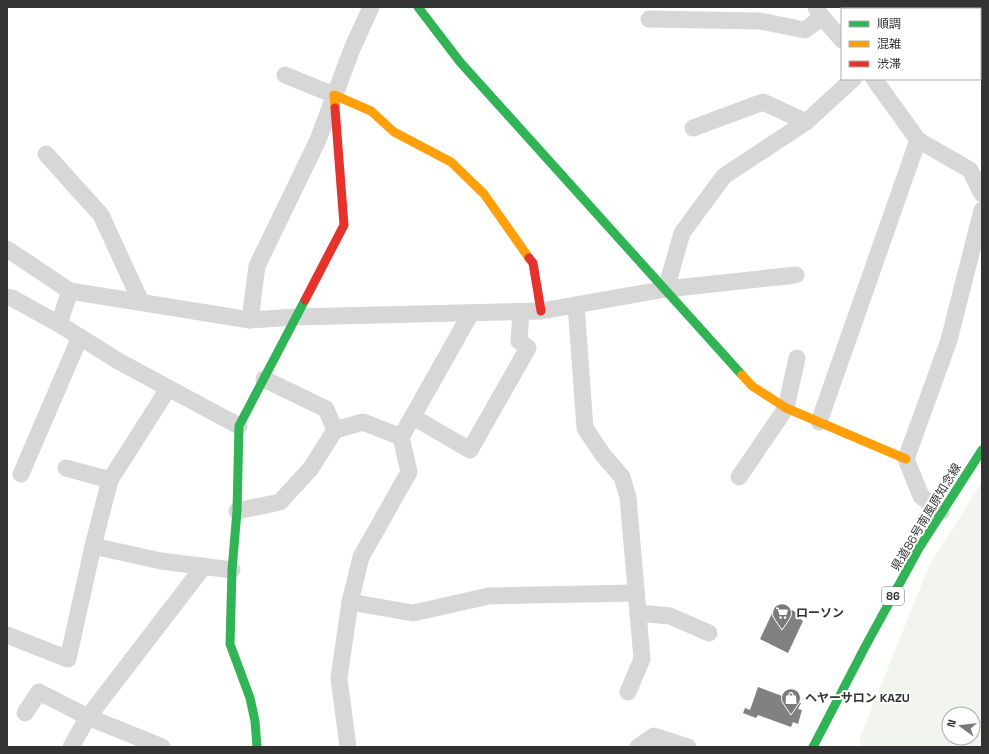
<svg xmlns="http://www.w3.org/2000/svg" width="989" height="754" viewBox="0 0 989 754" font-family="'Space Grotesk','Noto Sans JP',sans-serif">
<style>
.green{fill:#f1f5ed;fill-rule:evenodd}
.building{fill:#818181}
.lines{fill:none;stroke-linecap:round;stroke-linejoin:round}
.street{stroke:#d7d7d7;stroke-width:17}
.fast{stroke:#30b455;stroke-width:9}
.slow{stroke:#ff9f0a;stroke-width:9}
.jam{stroke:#e5322d;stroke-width:9}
.labels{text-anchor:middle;stroke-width:4;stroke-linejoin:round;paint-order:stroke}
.shield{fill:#fff;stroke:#707070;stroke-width:1}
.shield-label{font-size:11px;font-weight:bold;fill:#333}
.street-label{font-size:12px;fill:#333;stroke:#fff}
.poi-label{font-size:12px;font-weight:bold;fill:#333;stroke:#fff;text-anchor:start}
</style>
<rect width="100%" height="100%" fill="#fff"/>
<path class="green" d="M 982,482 L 982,747 L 863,747 L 859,740 L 929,566 ZM 949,714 L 973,714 L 973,738 L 949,738 Z"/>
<g class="building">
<polygon points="775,607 787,612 790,609 799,614 799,618 803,621 788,653 760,639"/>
<polygon points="758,687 801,703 798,709 802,710 798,724 793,722 791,727 758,715 756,718 743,713 745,708 750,710"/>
</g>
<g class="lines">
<g class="street">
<polyline points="816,8 822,17 842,40"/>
<polyline points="649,19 760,21 805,30 822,17"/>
<polyline points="285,75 334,95"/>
<polyline points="874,79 918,140 970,170 982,194"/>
<polyline points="693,128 763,102 806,122"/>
<polyline points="46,154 101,215 141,302"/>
<polyline points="7,249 70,291 59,324"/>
<polyline points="796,275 666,289 682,233 724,176 806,122 853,79"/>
<polyline points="70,291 250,320 295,317 541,311 666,289"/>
<polyline points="7,297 12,298 59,324 120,362 239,426"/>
<polyline points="576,305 585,428 603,455 622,477 628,497 642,659 628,692"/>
<polyline points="250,320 257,266 318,140 352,49 371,7"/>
<polyline points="264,379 326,409 335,430"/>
<polyline points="413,417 470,450 528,348 519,341 521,312"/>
<polyline points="819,422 918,140"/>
<polyline points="66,468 110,480 168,389"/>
<polyline points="21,474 80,337"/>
<polyline points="739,477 786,408 797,358"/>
<polyline points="237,511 280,502 311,468 335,430 363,422 401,437"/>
<polyline points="941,512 921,496 906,459 949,340 982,210"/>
<polyline points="93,546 110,480"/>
<polyline points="350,602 413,613 489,596 636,593"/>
<polyline points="638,613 670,616 709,633"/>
<polyline points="7,635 68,659 93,546 161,561 232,570"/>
<polyline points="25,713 39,692 88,717 162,747"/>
<polyline points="71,747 88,717 204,566"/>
<polyline points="348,747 339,678 350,602 361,557 409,472 401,437 471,313"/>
<polyline points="638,747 654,736 688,747"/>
</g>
<g class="fast">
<polyline points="418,7 460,62 742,375"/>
<polyline points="257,747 255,721 250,698 230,644 232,570 237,511 239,426 305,300"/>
<polyline points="813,747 865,647 919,548 982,450"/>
</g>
<g class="slow">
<polyline points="335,108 334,95 371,111 394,132 451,162 484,194 529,258"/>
<polyline points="742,375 752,386 786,408 906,459"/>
</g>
<g class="jam">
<polyline points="529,258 533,263 541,311"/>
<polyline points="305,300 344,225 335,108"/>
</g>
</g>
<defs>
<symbol id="supermarket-pin" viewBox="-11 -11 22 30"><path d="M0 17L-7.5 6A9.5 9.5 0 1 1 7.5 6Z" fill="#7a7a7a" stroke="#fff"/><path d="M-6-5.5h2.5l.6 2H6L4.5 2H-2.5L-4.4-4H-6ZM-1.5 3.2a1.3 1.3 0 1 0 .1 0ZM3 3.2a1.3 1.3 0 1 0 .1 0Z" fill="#fff"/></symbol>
<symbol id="shop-pin" viewBox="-11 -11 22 30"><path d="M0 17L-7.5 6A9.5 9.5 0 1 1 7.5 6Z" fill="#7a7a7a" stroke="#fff"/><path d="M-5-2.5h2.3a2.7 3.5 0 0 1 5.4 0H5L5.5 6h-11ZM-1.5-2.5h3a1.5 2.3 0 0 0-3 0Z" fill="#fff"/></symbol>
</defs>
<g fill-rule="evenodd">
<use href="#supermarket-pin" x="771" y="602" width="22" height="30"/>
<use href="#shop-pin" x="780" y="687" width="22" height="30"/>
</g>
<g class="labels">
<rect class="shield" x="882" y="587" width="22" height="18" rx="3"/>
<g class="shield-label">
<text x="893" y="600">86</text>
</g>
<g class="street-label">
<text transform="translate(926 517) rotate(-59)" y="4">県道86号南風原知念線</text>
</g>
<g class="poi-label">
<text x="796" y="617">ローソン</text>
<text x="805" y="702">ヘヤーサロン KAZU</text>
</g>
</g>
<rect width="989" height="754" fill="none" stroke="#333333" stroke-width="16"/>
<rect x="841" y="8" width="140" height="72" fill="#ffffff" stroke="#adadad"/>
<rect x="849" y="21" width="20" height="6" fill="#30b455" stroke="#adadad"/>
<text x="877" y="28" font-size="12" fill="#333333">順調</text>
<rect x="849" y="41" width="20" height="6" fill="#ff9f0a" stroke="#adadad"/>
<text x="877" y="48" font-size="12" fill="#333333">混雑</text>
<rect x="849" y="61" width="20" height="6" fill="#e5322d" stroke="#adadad"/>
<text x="877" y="68" font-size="12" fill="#333333">渋滞</text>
<g transform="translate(961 726) rotate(285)"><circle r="19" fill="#ffffff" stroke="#adadad"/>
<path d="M0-3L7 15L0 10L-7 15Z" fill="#7a7a7a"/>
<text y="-6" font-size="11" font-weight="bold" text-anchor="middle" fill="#333333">N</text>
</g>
</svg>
